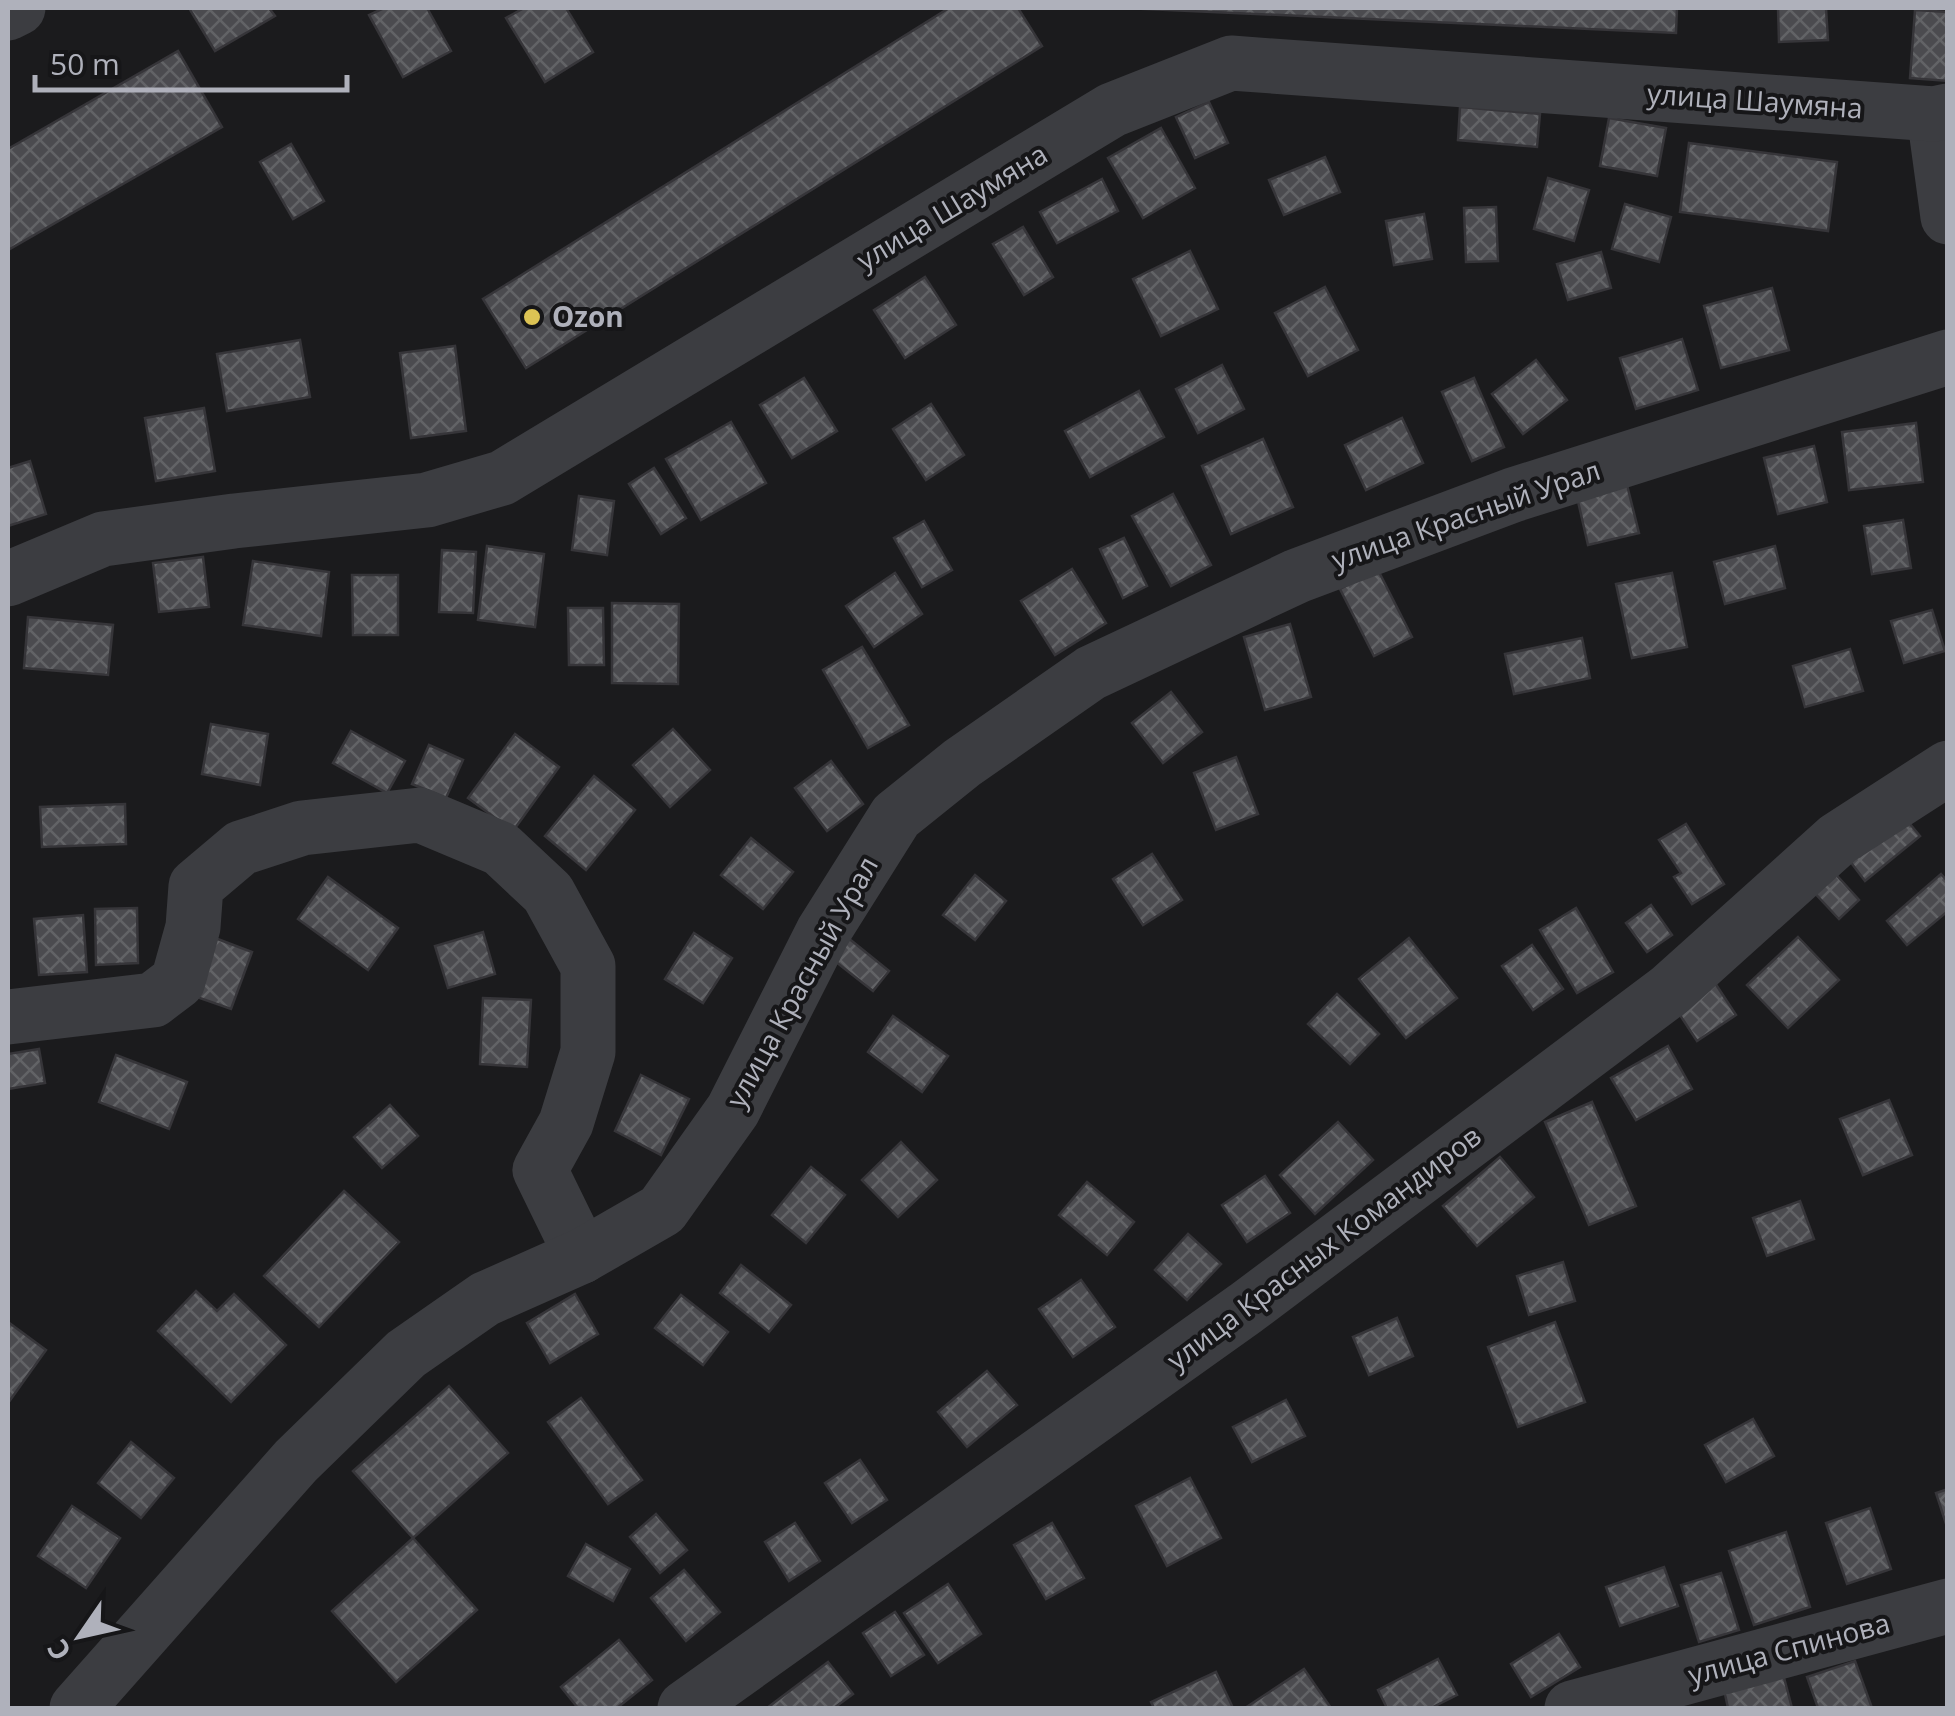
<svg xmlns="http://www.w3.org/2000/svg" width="1955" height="1716" viewBox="0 0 1955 1716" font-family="'Open Sans',sans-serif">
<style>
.building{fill:url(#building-cross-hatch);stroke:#363539;stroke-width:2.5}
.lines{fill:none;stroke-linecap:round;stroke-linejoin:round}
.minor{stroke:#3c3d41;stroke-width:55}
.poi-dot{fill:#dcc354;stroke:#161618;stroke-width:4}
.labels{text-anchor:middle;stroke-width:8;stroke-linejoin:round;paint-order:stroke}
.street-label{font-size:28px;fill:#afb1bb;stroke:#161618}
.poi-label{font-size:28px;font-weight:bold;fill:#afb1bb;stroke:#161618;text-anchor:start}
</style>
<defs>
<pattern id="building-cross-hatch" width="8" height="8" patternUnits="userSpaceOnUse" patternTransform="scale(2.5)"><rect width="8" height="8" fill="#4b4b4f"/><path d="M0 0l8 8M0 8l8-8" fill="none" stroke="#626366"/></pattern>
</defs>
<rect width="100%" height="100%" fill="#1b1b1d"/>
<g class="building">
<polygon points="189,8 269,8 275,16 215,51"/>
<polygon points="384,8 427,8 451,51 403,77 369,15"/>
<polygon points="524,8 566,8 593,52 545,82 506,18"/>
<polygon points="949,8 1018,8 1042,46 526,368 483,299"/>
<polygon points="1124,8 1677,8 1676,33"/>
<polygon points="1778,8 1826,8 1828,40 1779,42"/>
<polygon points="1915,10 1948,12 1948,81 1910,78"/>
<polygon points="178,51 222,127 8,250 8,149"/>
<polygon points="1209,102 1228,143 1195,158 1176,117"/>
<polygon points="1460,107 1540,114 1537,147 1458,140"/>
<polygon points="1609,118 1666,128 1657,176 1600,166"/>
<polygon points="1161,128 1195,188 1143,218 1108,158"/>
<polygon points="1689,143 1837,162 1828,231 1680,212"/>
<polygon points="291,144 324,201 293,219 260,162"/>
<polygon points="1325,157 1340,192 1284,215 1269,180"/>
<polygon points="1548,178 1589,190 1574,241 1534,229"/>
<polygon points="1102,179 1118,211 1057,243 1040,212"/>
<polygon points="1625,204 1671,217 1659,262 1612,249"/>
<polygon points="1496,207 1498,261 1466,262 1464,208"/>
<polygon points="1424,214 1432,259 1394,265 1386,221"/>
<polygon points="1023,227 1053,277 1024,295 993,244"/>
<polygon points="1190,251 1218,309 1161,336 1133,279"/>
<polygon points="1601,252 1611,288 1568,300 1557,264"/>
<polygon points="925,277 956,325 905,358 874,310"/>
<polygon points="1325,287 1358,350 1308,376 1275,313"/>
<polygon points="1772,288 1789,350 1721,368 1704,306"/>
<polygon points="1682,339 1698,390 1636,409 1620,358"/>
<polygon points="300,340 310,397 227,411 217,354"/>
<polygon points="455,346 466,431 411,438 400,353"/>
<polygon points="1536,360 1567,400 1523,434 1492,394"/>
<polygon points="1222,365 1244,409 1198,433 1176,389"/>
<polygon points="804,378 837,431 792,458 760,405"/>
<polygon points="1474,378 1504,447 1472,461 1442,392"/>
<polygon points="1139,391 1164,437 1090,477 1065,431"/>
<polygon points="931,404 964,455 926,480 893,429"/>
<polygon points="204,408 215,471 156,481 145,418"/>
<polygon points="1402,418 1423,463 1366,490 1345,445"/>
<polygon points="731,422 766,483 701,520 666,459"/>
<polygon points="1916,423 1923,482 1849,490 1842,432"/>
<polygon points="1263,439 1293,507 1231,534 1202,466"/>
<polygon points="1814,446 1827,502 1778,514 1764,458"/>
<polygon points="30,461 46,514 8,526 8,468"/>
<polygon points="654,468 686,518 661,534 629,484"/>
<polygon points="1627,485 1639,533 1588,545 1577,497"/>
<polygon points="1173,494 1211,565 1171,586 1132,516"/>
<polygon points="579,496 614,501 607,555 572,550"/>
<polygon points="1903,520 1911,568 1872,574 1864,526"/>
<polygon points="924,521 952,570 922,587 894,538"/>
<polygon points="1124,538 1147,586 1123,598 1100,549"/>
<polygon points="487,546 544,554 535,627 478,620"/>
<polygon points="1775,546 1785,588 1725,604 1714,562"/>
<polygon points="442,550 476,552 473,613 439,612"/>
<polygon points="203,557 209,607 159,612 153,563"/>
<polygon points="253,561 329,572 321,636 243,625"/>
<polygon points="1072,569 1106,623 1055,655 1021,601"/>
<polygon points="1378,570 1412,637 1374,656 1340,589"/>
<polygon points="895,573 922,614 874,647 846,606"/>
<polygon points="1672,573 1687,647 1632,658 1616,584"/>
<polygon points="352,575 398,575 398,635 353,635"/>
<polygon points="612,603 679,604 678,684 612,683"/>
<polygon points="568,608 603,608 604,665 569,665"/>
<polygon points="1932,610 1945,651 1904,663 1891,621"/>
<polygon points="28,617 113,625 108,675 24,668"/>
<polygon points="1290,624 1311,697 1265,710 1244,637"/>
<polygon points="1582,638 1590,678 1514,694 1505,654"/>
<polygon points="862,647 909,725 868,748 823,670"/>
<polygon points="1850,649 1863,691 1805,707 1793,666"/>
<polygon points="1171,692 1202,732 1163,763 1132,723"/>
<polygon points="211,724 268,734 260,785 202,774"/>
<polygon points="673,729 710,770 670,807 633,765"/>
<polygon points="351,731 405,761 387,793 333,763"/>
<polygon points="515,734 559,767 513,831 468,798"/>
<polygon points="429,745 463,760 446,798 412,784"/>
<polygon points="1236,757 1258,814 1216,830 1194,773"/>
<polygon points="831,761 863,804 827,831 795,788"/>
<polygon points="594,776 635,810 586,870 545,836"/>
<polygon points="125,804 126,844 42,847 40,807"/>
<polygon points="1900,812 1920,836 1865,881 1846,856"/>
<polygon points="1686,824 1724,884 1692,904 1674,877 1681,873 1659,840"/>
<polygon points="751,838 793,872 763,909 721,875"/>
<polygon points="1152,854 1182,900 1143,925 1113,879"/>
<polygon points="1831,869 1859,900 1839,919 1810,888"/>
<polygon points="1941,874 1948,882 1948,911 1907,945 1887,921"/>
<polygon points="975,875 1006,901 975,940 943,915"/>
<polygon points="328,877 398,928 368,970 298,919"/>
<polygon points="1651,905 1672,935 1647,952 1626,923"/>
<polygon points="137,908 138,963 96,965 95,909"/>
<polygon points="1576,908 1613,972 1577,993 1540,930"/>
<polygon points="83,915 87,972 39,975 34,919"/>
<polygon points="483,932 495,974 448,988 435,946"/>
<polygon points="694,933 732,958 703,1003 665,979"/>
<polygon points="847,937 889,971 873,991 831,958"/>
<polygon points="1798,937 1839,980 1788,1028 1747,985"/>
<polygon points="215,938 252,952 231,1009 194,996"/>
<polygon points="1409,938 1457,998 1406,1038 1359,979"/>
<polygon points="1532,945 1563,989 1533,1010 1502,966"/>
<polygon points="1715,983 1736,1015 1697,1041 1676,1009"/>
<polygon points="1337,994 1379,1034 1350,1064 1308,1024"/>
<polygon points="483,998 531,1000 527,1067 480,1064"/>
<polygon points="893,1016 948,1056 922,1092 868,1052"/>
<polygon points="1668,1046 1692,1089 1636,1120 1611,1078"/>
<polygon points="39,1049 45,1083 8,1089 8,1054"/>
<polygon points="116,1055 187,1082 169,1129 99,1102"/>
<polygon points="641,1075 689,1099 661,1155 615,1131"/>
<polygon points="1889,1100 1912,1155 1863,1175 1840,1119"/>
<polygon points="1592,1102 1636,1206 1589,1225 1545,1122"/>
<polygon points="390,1105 418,1136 382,1168 354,1137"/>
<polygon points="1338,1122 1373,1160 1315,1214 1280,1175"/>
<polygon points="901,1142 937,1180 898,1217 862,1180"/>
<polygon points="1500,1157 1534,1197 1477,1246 1443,1206"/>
<polygon points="811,1167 845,1195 806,1243 772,1215"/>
<polygon points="1265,1176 1290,1213 1247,1242 1222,1205"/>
<polygon points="1087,1182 1134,1222 1107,1255 1059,1215"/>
<polygon points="344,1191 399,1242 319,1327 264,1276"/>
<polygon points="1800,1201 1814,1239 1767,1256 1753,1218"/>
<polygon points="1188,1234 1221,1264 1187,1300 1155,1270"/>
<polygon points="1563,1262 1575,1301 1529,1315 1517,1276"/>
<polygon points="741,1265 791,1305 769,1332 720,1293"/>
<polygon points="1081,1280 1115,1327 1073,1357 1039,1309"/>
<polygon points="196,1291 217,1311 234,1294 286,1345 231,1402 158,1331"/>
<polygon points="575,1294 598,1334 550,1363 527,1323"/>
<polygon points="681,1295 728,1332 703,1365 655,1328"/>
<polygon points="1397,1318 1413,1356 1369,1375 1353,1337"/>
<polygon points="8,1322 46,1350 8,1403"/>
<polygon points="1555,1322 1585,1402 1518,1427 1488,1347"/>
<polygon points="987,1371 1017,1405 967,1447 938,1412"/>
<polygon points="449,1386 508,1453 413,1538 353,1471"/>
<polygon points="581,1398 642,1480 608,1504 548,1422"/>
<polygon points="1286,1400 1305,1436 1252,1462 1233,1427"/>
<polygon points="1753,1419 1774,1456 1726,1482 1705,1445"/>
<polygon points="131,1442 174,1478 141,1518 98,1483"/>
<polygon points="860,1460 887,1500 852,1523 825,1483"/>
<polygon points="1190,1478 1221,1538 1167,1566 1136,1506"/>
<polygon points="1948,1489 1948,1530 1936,1493"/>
<polygon points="72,1506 120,1538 86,1588 38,1556"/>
<polygon points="1870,1508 1891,1569 1847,1584 1826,1523"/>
<polygon points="656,1514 687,1550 660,1573 630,1537"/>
<polygon points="795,1523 820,1561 789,1581 765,1542"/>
<polygon points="1052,1523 1084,1578 1046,1599 1014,1545"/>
<polygon points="1786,1532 1810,1607 1754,1625 1729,1551"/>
<polygon points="413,1538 477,1610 396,1682 332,1611"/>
<polygon points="586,1544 630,1569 613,1601 568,1576"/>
<polygon points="1664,1567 1678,1606 1620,1626 1606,1587"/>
<polygon points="684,1570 720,1612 686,1641 651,1598"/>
<polygon points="1721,1573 1739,1630 1699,1642 1681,1585"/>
<polygon points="948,1584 981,1634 938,1663 904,1613"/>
<polygon points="895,1612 924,1655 891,1676 863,1633"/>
<polygon points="1559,1634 1580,1667 1531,1697 1511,1664"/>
<polygon points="619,1640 652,1680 617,1708 578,1708 561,1687"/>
<polygon points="1438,1659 1457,1695 1431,1708 1387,1708 1378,1690"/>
<polygon points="1855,1661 1872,1708 1818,1708 1807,1677"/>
<polygon points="828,1662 853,1694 834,1708 767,1708"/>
<polygon points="1304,1669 1331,1708 1245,1708"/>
<polygon points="1782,1670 1792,1708 1728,1708 1723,1685"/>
<polygon points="1216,1672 1233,1708 1154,1708 1151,1702"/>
</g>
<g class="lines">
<g class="minor">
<polyline points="8,13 18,8"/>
<polyline points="1934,114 1948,217"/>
<polyline points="8,579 103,539 234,521 427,500 502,478 1112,110 1231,63 1934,114 1948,111"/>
<polyline points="8,1017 153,1000 178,981 193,927 196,886 241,848 302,828 420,815 501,849 548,893 588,966 588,1052 566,1123 540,1170 582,1256"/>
<polyline points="77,1708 296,1461 406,1354 485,1299 582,1256 662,1210 733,1110 823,932 896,816 962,763 1091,673 1297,576 1513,495 1948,357"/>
<polyline points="685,1708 1246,1308 1670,990 1838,839 1948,768"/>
<polyline points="1572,1708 1948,1606"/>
</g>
</g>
<circle class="poi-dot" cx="532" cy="317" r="10"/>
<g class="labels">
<g class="street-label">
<text transform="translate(1755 101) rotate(4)" y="10">улица Шаумяна</text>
<text transform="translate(952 207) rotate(-31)" y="10">улица Шаумяна</text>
<text transform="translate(1466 515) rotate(-19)" y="10">улица Красный Урал</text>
<text transform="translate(802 982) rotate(-61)" y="10">улица Красный Урал</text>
<text transform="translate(1324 1248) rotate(-37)" y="10">улица Красных Командиров</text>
<text transform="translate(1789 1649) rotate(-15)" y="10">улица Спинова</text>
</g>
<g class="poi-label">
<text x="552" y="327">Ozon</text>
</g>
</g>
<rect width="1955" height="1716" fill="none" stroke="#afb1bb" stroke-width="20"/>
<g transform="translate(80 1636) rotate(236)" stroke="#161618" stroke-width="8" paint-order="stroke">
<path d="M0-8L18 38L0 25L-18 38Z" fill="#afb1bb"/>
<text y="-15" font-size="28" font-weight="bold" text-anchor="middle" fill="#afb1bb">С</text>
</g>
<path d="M35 75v15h312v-15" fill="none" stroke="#afb1bb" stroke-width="5"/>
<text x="50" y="75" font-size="30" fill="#afb1bb" stroke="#161618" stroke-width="8" paint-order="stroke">50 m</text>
</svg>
